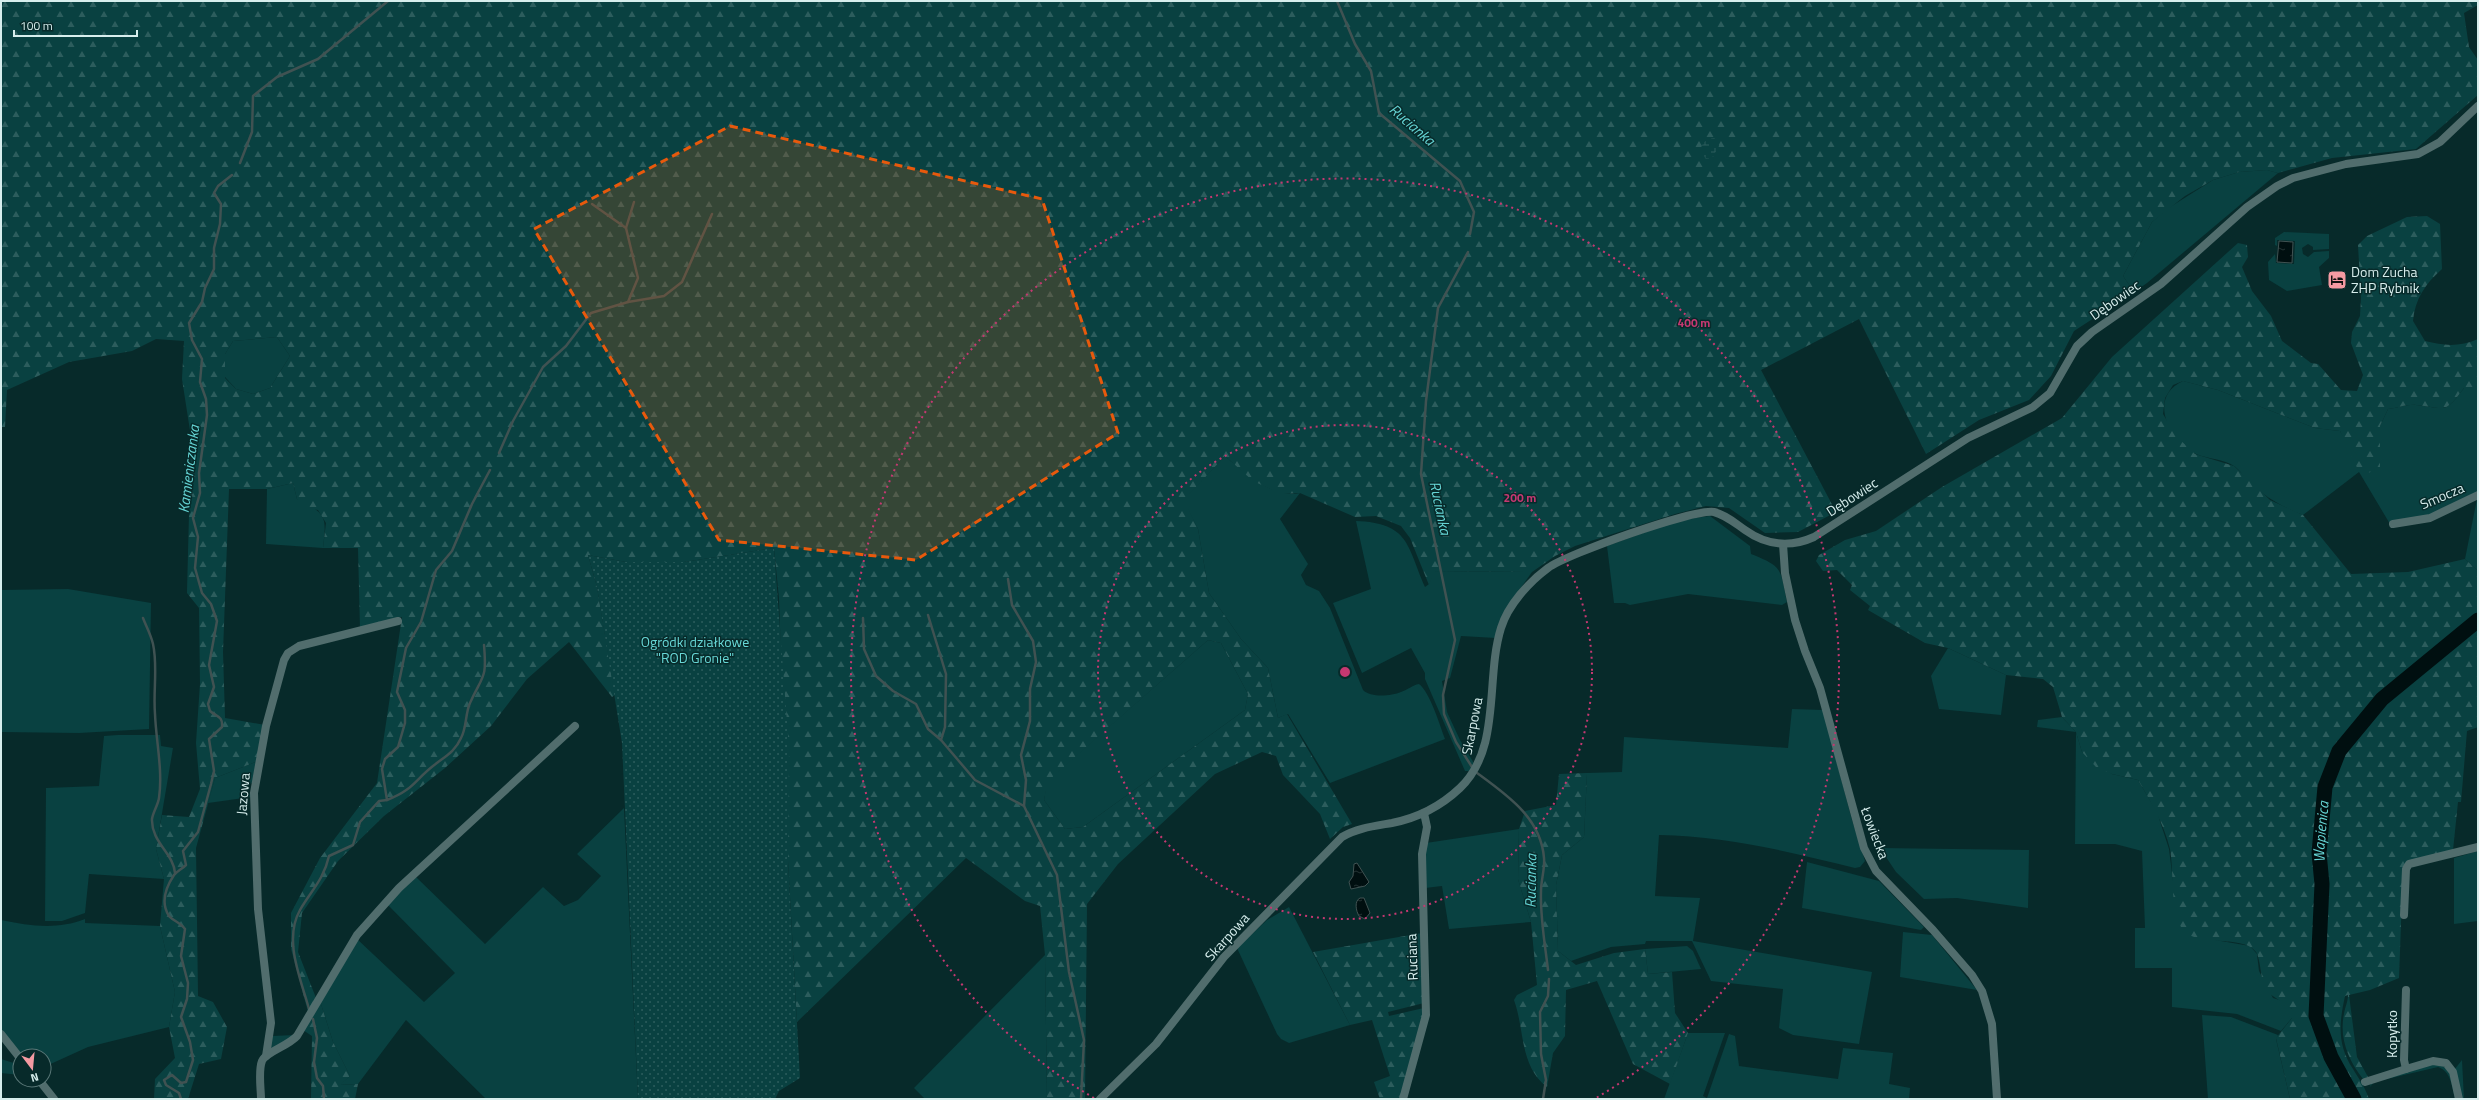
<svg xmlns="http://www.w3.org/2000/svg" width="2479" height="1100" viewBox="0 0 2479 1100" font-family="'Titillium Web',sans-serif">
<style>
.green{fill:#094141}
.forest{fill:url(#forest-firs);fill-rule:evenodd}
.wetland{fill:url(#wetland-marsh)}
.garden{fill:url(#garden-dots)}
.water{fill:url(#water-ripples);stroke:#405252}
.lines{fill:none;stroke-linecap:round;stroke-linejoin:round}
.stream{stroke:#405252;stroke-width:2.5}
.river{stroke:#000f10;stroke-width:15}
.minor{stroke:#516d6d;stroke-width:8}
.marked{fill:#e8590c;fill-opacity:0.2;stroke:#e8590c;stroke-width:3;stroke-dasharray:8 5;stroke-linejoin:round}
.ring{fill:none;stroke:#c53871;stroke-width:2;stroke-dasharray:2 4}
.labels{text-anchor:middle;stroke-width:3;stroke-linejoin:round;paint-order:stroke}
.poi-label{font-size:14px;fill:#d7eeed;stroke:#072a2a;text-anchor:start}
.street-label{font-size:14px;fill:#d7eeed;stroke:#072a2a}
.park-label{font-size:14px;fill:#67d7d6;stroke:#072a2a}
.water-label{font-size:15px;font-style:italic;fill:#65d5d5;stroke:#072a2a}
.centre{fill:#c53871;stroke:#072a2a;stroke-width:2}
.ring-label{font-size:12px;text-anchor:middle;font-weight:bold;fill:#c53871;stroke:#072a2a;stroke-width:3;stroke-linejoin:round;paint-order:stroke}
</style>
<defs>
<pattern id="forest-firs" width="22" height="20" patternUnits="userSpaceOnUse"><rect width="22" height="20" fill="#094141"/><path d="M5 1l3.5 6h-7zM16 11l3.5 6h-7z" fill="#2c5d5d"/></pattern>
<pattern id="wetland-marsh" width="20" height="14" patternUnits="userSpaceOnUse"><rect width="20" height="14" fill="#094141"/><path d="M1 5h8M5 5V1M11 12h8M15 12V8" fill="none" stroke="#2c5d5d"/></pattern>
<pattern id="garden-dots" width="8" height="8" patternUnits="userSpaceOnUse"><rect width="8" height="8" fill="#094141"/><path d="M2 2h.1M6 6h.1" fill="none" stroke="#2c5d5d" stroke-width="1.8" stroke-linecap="round"/></pattern>
<pattern id="water-ripples" width="26" height="14" patternUnits="userSpaceOnUse"><rect width="26" height="14" fill="#000f10"/><path d="M2 4q2-2 4 0t4 0M15 11q2-2 4 0t4 0" fill="none" stroke="#243233"/></pattern>
</defs>
<rect width="100%" height="100%" fill="#072a2a"/>
<g class="green">
<polygon points="2267,170 2278,173 2147,283 2134,292 2123,276 2152,222 2167,209 2213,180 2239,172"/>
<polygon points="2284,232 2329,234 2329,249 2313,250 2313,247 2308,244 2302,248 2303,254 2308,257 2314,252 2329,251 2329,258 2319,267 2322,285 2287,291 2269,280 2268,262 2275,254 2276,263 2294,264 2295,241 2277,240 2277,246 2275,245 2275,238"/>
<polygon points="277,337 290,356 270,388 253,394 236,389 225,377 225,354 233,341"/>
<path d="M 2183,381 L 2218,390 L 2315,428 L 2340,431 L 2346,441 L 2380,468 L 2380,426 L 2388,409 C 2397,408 2408,404 2416,405 C 2446,408 2444,415 2464,388 L 2478,388 L 2478,492 L 2437,513 L 2390,524 L 2359,472 L 2303,515 C 2282,507 2265,497 2249,482 C 2244,477 2240,470 2234,466 C 2224,459 2208,459 2196,454 C 2169,441 2147,397 2183,381 Z"/>
<path d="M 1225,456 C 1244,472 1273,499 1300,493 L 1280,519 L 1308,564 L 1301,575 L 1306,585 L 1319,591 L 1330,608 L 1363,690 C 1371,698 1391,696 1401,692 C 1408,690 1412,685 1419,684 C 1430,692 1440,726 1445,739 L 1330,783 L 1288,714 L 1278,718 L 1268,668 L 1241,639 L 1209,593 L 1198,529 L 1183,500 Z"/>
<path d="M 293,483 L 297,499 C 326,514 327,515 323,548 L 266,544 L 267,489 Z"/>
<polygon points="2477,499 2478,500 2478,571 2465,559"/>
<path d="M 1710,516 L 1750,546 L 1751,554 C 1784,567 1780,569 1787,602 L 1782,605 L 1688,594 L 1630,605 L 1625,603 L 1614,603 L 1607,546 L 1679,520 Z"/>
<path d="M 1356,521 C 1409,523 1407,545 1425,587 L 1429,584 L 1434,571 L 1532,572 L 1508,606 L 1496,638 L 1461,636 L 1450,678 L 1442,681 L 1447,712 L 1460,740 L 1475,765 L 1471,771 L 1465,771 L 1425,679 L 1425,673 L 1411,648 L 1362,673 L 1333,603 L 1371,589 Z"/>
<polygon points="68,589 151,603 149,729 79,733 1,732 1,590"/>
<polygon points="1208,640 1221,643 1248,694 1245,710 1083,827 1065,829 1044,800 1047,781"/>
<polygon points="1948,648 2006,675 2001,715 1939,709 1931,676"/>
<path d="M 1792,709 L 1823,710 L 1852,820 L 1865,861 L 1860,867 L 1855,868 C 1790,852 1726,836 1659,835 L 1655,896 L 1700,898 L 1693,941 L 1872,972 L 1859,1044 L 1793,1035 L 1779,1028 L 1783,989 L 1711,981 L 1692,941 L 1646,941 L 1645,944 L 1611,947 L 1571,961 L 1558,951 L 1556,885 L 1562,855 L 1584,837 L 1587,773 L 1622,772 L 1624,737 L 1788,748 Z"/>
<polygon points="2062,717 2076,732 2082,752 2112,774 2138,780 2157,812 2169,849 2177,914 2192,936 2250,946 2257,954 2259,971 2273,998 2283,1001 2292,1009 2292,1018 2281,1031 2237,1014 2172,1007 2172,968 2135,968 2135,928 2145,928 2142,851 2115,844 2075,844 2076,732 2037,727 2038,720"/>
<polygon points="118,735 160,735 161,746 173,748 156,849 164,879 89,874 85,913 62,921 45,921 46,788 99,786 104,736"/>
<polygon points="258,761 253,782 247,786 247,792 251,794 251,797 208,803 215,778"/>
<polygon points="624,808 638,1099 486,1099 406,1020 358,1084 339,1085 350,1076 333,1042 320,1001 357,939 424,1002 455,973 387,904 416,877 485,944 543,887 564,906 578,900 601,876 577,854"/>
<polygon points="1519,829 1518,879 1531,922 1449,929 1442,886 1425,888 1426,843"/>
<polygon points="1880,848 2029,850 2028,908 1957,898 1924,899 1896,872"/>
<polygon points="2478,851 2478,921 2454,924 2454,858"/>
<polygon points="1807,862 1879,881 1924,927 1921,930 1802,908"/>
<polygon points="1289,907 1350,1025 1289,1043 1281,1039 1277,1034 1237,948 1267,920"/>
<path d="M 85,919 L 85,923 L 160,926 L 175,992 L 169,1027 L 88,1047 L 44,1067 L 44,1056 L 22,1056 L 1,1029 L 1,920 C 30,926 57,930 85,919 Z"/>
<polygon points="1903,932 1932,935 1977,990 1900,977"/>
<polygon points="1687,946 1693,951 1701,969 1648,974 1645,949"/>
<polygon points="1045,955 1047,1099 925,1099 914,1088"/>
<polygon points="2202,1015 2231,1017 2278,1035 2276,1039 2290,1099 2208,1099"/>
<polygon points="1688,1033 1725,1033 1703,1096 1707,1098 1729,1034 1735,1036 1739,1066 1838,1079 1843,1048 1893,1053 1889,1084 1910,1088 1909,1099 1664,1099"/>
<polygon points="295,1035 270,1050 272,1036"/>
<polygon points="1,1059 20,1065 20,1075 1,1073"/>
<polygon points="2462,1060 2464,1099 2461,1099 2454,1070"/>
<path d="M 2433,1063 L 2448,1068 L 2457,1099 L 2455,1099 C 2452,1087 2451,1071 2438,1067 L 2374,1082 L 2370,1087 L 2371,1083 Z"/>
</g>
<g class="forest">
<path d="M 1,1 L 2478,1 L 2478,5 L 2464,13 L 2469,47 L 2478,60 L 2478,95 L 2416,149 L 2332,158 L 2278,173 L 2267,170 L 2239,172 L 2213,180 L 2185,196 L 2152,222 L 2123,276 L 2134,292 L 2074,331 L 2051,376 L 2029,400 L 1979,420 L 1926,454 L 1859,319 L 1761,370 L 1836,512 L 1798,532 L 1765,533 L 1729,508 L 1706,506 L 1675,514 L 1575,546 L 1555,556 L 1532,572 L 1435,571 L 1429,585 L 1410,538 L 1401,526 L 1376,516 L 1355,517 L 1300,493 L 1281,494 L 1253,481 L 1225,456 L 1184,500 L 1198,529 L 1209,593 L 1241,639 L 1268,668 L 1278,718 L 1287,714 L 1352,824 L 1343,827 L 1330,839 L 1320,814 L 1283,775 L 1276,756 L 1262,752 L 1215,774 L 1118,864 L 1087,904 L 1085,1099 L 1047,1099 L 1045,955 L 1040,906 L 1025,901 L 966,858 L 797,1022 L 788,861 L 779,598 L 774,548 L 684,562 L 626,562 L 588,555 L 597,587 L 615,695 L 612,697 L 569,642 L 527,679 L 491,726 L 445,768 L 384,816 L 338,861 L 302,913 L 298,952 L 316,998 L 308,1012 L 291,949 L 291,913 L 320,858 L 377,783 L 402,617 L 360,628 L 358,548 L 323,548 L 326,523 L 318,510 L 304,508 L 297,499 L 293,483 L 267,489 L 229,489 L 223,652 L 225,718 L 265,725 L 258,761 L 215,778 L 196,848 L 198,996 L 213,1002 L 227,1027 L 221,1059 L 199,1064 L 188,1099 L 154,1099 L 155,1079 L 175,1058 L 169,1027 L 175,992 L 160,926 L 164,879 L 156,849 L 162,815 L 189,817 L 200,789 L 196,743 L 200,684 L 199,608 L 187,593 L 191,437 L 182,379 L 184,341 L 156,339 L 132,351 L 69,362 L 7,390 L 5,427 L 1,427 ZM 277,337 L 290,356 L 270,388 L 253,394 L 236,389 L 225,378 L 225,354 L 233,341 ZM 1208,640 L 1221,643 L 1248,694 L 1245,710 L 1083,827 L 1065,829 L 1044,800 L 1048,781 Z"/>
<path d="M 2427,216 L 2440,224 L 2442,269 C 2425,284 2415,299 2413,321 L 2425,341 C 2444,346 2460,347 2478,339 L 2478,336 L 2478,388 L 2464,388 C 2444,415 2446,408 2416,405 C 2408,404 2397,408 2388,409 L 2380,426 L 2380,468 L 2368,473 L 2359,472 L 2340,431 L 2315,428 L 2218,390 L 2183,381 L 2173,385 L 2165,398 L 2163,414 L 2176,436 L 2195,454 L 2234,466 L 2270,500 L 2303,515 L 2351,574 L 2408,572 L 2465,559 L 2478,571 L 2478,616 L 2382,693 L 2349,730 L 2336,750 L 2327,766 L 2321,786 L 2314,852 L 2317,885 L 2311,1010 L 2319,1042 L 2349,1099 L 2290,1099 L 2276,1038 L 2292,1018 L 2292,1009 L 2264,990 C 2262,982 2260,957 2256,952 C 2242,933 2192,949 2181,927 C 2170,908 2174,871 2170,849 C 2164,824 2151,802 2138,780 L 2112,774 L 2096,767 L 2082,752 L 2076,732 L 2062,717 L 2053,687 L 2043,679 L 2006,675 L 1948,648 L 1925,643 L 1868,610 L 1870,606 L 1850,590 L 1852,585 L 1837,570 L 1823,571 L 1816,561 L 1819,555 L 1845,540 L 1876,531 L 1942,487 L 2062,418 L 2112,357 L 2238,243 L 2247,245 L 2248,257 L 2242,267 L 2252,291 L 2271,316 L 2282,341 L 2311,363 L 2318,364 L 2341,390 L 2357,391 L 2363,375 L 2351,343 L 2352,332 L 2360,316 L 2361,298 L 2358,245 L 2367,236 L 2407,217 Z"/>
<path d="M 2478,630 L 2478,727 L 2467,731 L 2461,802 L 2458,802 L 2453,850 L 2403,868 L 2399,978 L 2370,990 L 2349,995 L 2357,1057 L 2368,1077 L 2363,1079 C 2348,1060 2339,1038 2344,1014 C 2345,1007 2348,1002 2348,995 L 2345,996 C 2339,1023 2337,1045 2353,1069 C 2359,1079 2365,1087 2369,1099 L 2359,1099 L 2334,1054 L 2322,1022 L 2320,1010 C 2325,971 2325,931 2326,892 C 2327,853 2321,796 2340,761 C 2365,715 2434,658 2478,630 Z"/>
<path d="M 1587,773 L 1584,837 L 1562,855 L 1556,885 L 1558,951 L 1576,965 L 1614,953 L 1645,949 L 1648,974 L 1672,972 L 1675,1013 L 1688,1033 L 1670,1084 L 1633,1064 L 1597,981 L 1566,990 L 1565,1036 L 1553,1053 L 1547,1087 C 1519,1065 1525,1030 1514,1000 L 1517,995 L 1537,985 L 1531,922 L 1518,879 L 1519,829 L 1525,811 L 1556,805 L 1559,774 Z"/>
<polygon points="1422,933 1424,1003 1388,1012 1389,1016 1424,1008 1424,1016 1400,1099 1380,1099 1374,1082 1390,1076 1372,1020 1350,1025 1313,952"/>
<polygon points="320,1001 333,1042 350,1076 340,1085 358,1084 355,1099 311,1099 312,1036 303,1030"/>
</g>
<path class="wetland" d="M 1714,138 L 1718,141 L 1719,146 L 1712,158 L 1706,159 L 1700,151 C 1702,143 1705,139 1714,138 Z"/>
<polygon class="garden" points="774,548 789,749 788,861 800,1078 779,1091 775,1099 638,1099 622,743 597,587 588,555 626,562 684,562"/>
<g class="water">
<polygon points="2279,241 2293,242 2292,263 2277,262"/>
<polygon points="1357,863 1369,882 1365,886 1351,889 1349,882 1353,876 1354,864"/>
<path d="M 1360,898 L 1364,898 L 1370,913 L 1365,919 L 1359,916 C 1356,911 1354,901 1360,898 Z"/>
</g>
<g class="lines">
<g class="stream">
<polyline points="1337,1 1355,44 1371,71 1379,113 1460,181 1474,212 1470,234"/>
<polyline points="240,163 252,132 253,96 277,77 318,59 388,1"/>
<polyline points="592,204 626,228"/>
<polyline points="1468,252 1438,308 1426,401 1421,474 1455,640 1443,695 1444,714 1456,742 1472,767"/>
<polyline points="628,302 638,278 626,228 634,202"/>
<polyline points="499,453 513,421 543,367 566,346 591,313 628,302 664,296 682,282 712,214"/>
<polyline points="1008,579 1012,605 1033,641 1036,662 1030,689 1030,721 1021,755 1026,780 1024,806 1057,875 1069,972 1084,1040 1081,1099"/>
<polyline points="928,615 946,674 945,727 941,740"/>
<path d="M 143,618 C 146,626 151,635 153,644 C 158,666 153,691 155,714 C 156,741 163,771 159,798 C 158,805 153,812 152,819 C 151,842 174,854 175,873"/>
<polyline points="863,618 864,649 876,676 893,691 916,704 928,729 941,740 975,780 1024,806"/>
<path d="M 1477,773 C 1507,795 1541,818 1544,858 C 1545,869 1541,880 1541,891 C 1540,917 1545,944 1548,970"/>
<path d="M 387,800 C 413,790 414,781 433,766 C 444,757 455,752 461,738 C 467,727 465,714 470,703 C 483,674 487,680 484,645"/>
<path d="M 309,1009 C 301,979 283,940 300,910 C 311,891 324,879 329,856 L 353,845 L 360,822 L 379,801 L 387,800 L 382,769 L 385,759 L 398,747 L 405,723 L 405,710 L 397,692 L 406,648 L 421,622 L 436,570 L 452,551 L 472,504 L 490,470"/>
<polyline points="313,1019 317,1038 314,1062 317,1078 323,1086 324,1099"/>
<path d="M 181,1099 L 179,1093 L 166,1085 L 164,1080 L 172,1075 L 181,1083 L 186,1082 L 193,1060 L 190,1042 L 181,1017 L 187,999 L 188,983 L 181,956 L 185,929 C 181,923 172,920 169,916 C 160,902 166,887 174,875 C 177,871 182,869 186,865 L 183,851 L 198,832 L 211,784 L 214,771 L 209,739 L 222,727 C 223,716 217,717 210,711 L 208,704 L 214,687 L 209,665 L 217,621 L 211,604 L 202,593 L 195,568 L 198,537 L 193,518 L 200,493 L 199,473 L 207,415 L 206,399 L 200,382 L 202,359 L 192,340 L 189,323 L 202,302 L 205,288 L 214,269 L 214,248 L 220,224 L 221,204 L 214,193 L 218,186 L 232,175"/>
<polyline points="1543,1099 1546,1080 1541,1054 1540,1012 1548,996 1549,979"/>
</g>
<path class="river" id="s1" d="M 2354,1099 L 2331,1057 L 2316,1016 L 2322,884 L 2319,853 L 2325,787 L 2339,751 L 2382,699 L 2478,620"/>
<g class="minor">
<polyline points="2393,524 2430,518 2478,495"/>
<polyline points="1783,544 1785,573 1795,620 1805,651 1820,688 1864,848 1876,871 1933,930 1972,975 1982,991 1992,1024 1997,1099"/>
<polyline points="2404,915 2406,869 2409,864 2478,847"/>
<polyline points="2406,990 2404,1060 2406,1069 2433,1061 2446,1063 2453,1072 2459,1099"/>
<polyline points="1,1034 20,1058"/>
<polyline points="266,1056 271,1023 258,909 254,793 266,726 284,660 288,653 299,646 398,621"/>
<polyline points="39,1080 54,1099"/>
<polyline points="2365,1082 2406,1069"/>
<path d="M 261,1099 C 261,1089 258,1071 262,1061 C 266,1052 288,1046 297,1036 L 357,935 L 399,888 L 575,726"/>
<path d="M 1100,1099 L 1156,1044 L 1224,957 L 1342,837 C 1357,828 1375,826 1392,823 C 1417,818 1441,806 1460,788 C 1502,748 1485,679 1501,628 C 1508,605 1529,582 1548,568 C 1567,554 1692,509 1714,512 C 1726,515 1735,523 1745,530 C 1766,545 1790,548 1814,537 L 1968,438 L 2033,407 L 2050,393 L 2077,346 L 2092,332 L 2161,284 L 2247,207 L 2277,186 L 2293,178 L 2346,164 L 2418,154 L 2440,142 L 2478,106"/>
<polyline points="1403,1099 1426,1015 1422,854 1427,827 1424,813"/>
</g>
</g>
<path class="marked" d="M 730,126 L 1042,199 L 1118,433 L 916,560 L 719,540 L 534,229 Z"/>
<g class="ring">
<circle cx="1345" cy="672" r="247"/>
<path d="M1094 1098A494 494 0 1 1 1596 1098"/>
</g>
<defs>
<symbol id="hotel-square" viewBox="-11 -11 22 22"><rect x="-9" y="-9" width="18" height="18" rx="4" fill="#f49aa2" stroke="#072a2a"/><path d="M-6-4.5h1.5V1H6V5H4.5V3h-9V5H-6ZM-4 0a1.8 1.8 0 1 1 3.6 0ZM.5 0V-2.5h3Q6-2.5 6 0Z" fill="#111"/></symbol>
</defs>
<g fill-rule="evenodd">
<use href="#hotel-square" x="2326" y="269" width="22" height="22"/>
</g>
<g class="labels">
<g class="poi-label">
<text x="2351" y="277">Dom Zucha<tspan x="2351" dy="16">ZHP Rybnik</tspan></text>
</g>
<g class="street-label">
<text transform="translate(2115 300) rotate(-35)" y="5">Dębowiec</text>
<text transform="translate(2442 496) rotate(-23)" y="5">Smocza</text>
<text transform="translate(1852 497) rotate(-33)" y="5">Dębowiec</text>
<text transform="translate(1472 726) rotate(-79)" y="5">Skarpowa</text>
<text transform="translate(243 794) rotate(-85)" y="5">Jazowa</text>
<text transform="translate(1875 833) rotate(69)" y="5">Łowiecka</text>
<text transform="translate(1227 937) rotate(-48)" y="5">Skarpowa</text>
<text transform="translate(1412 957) rotate(-92)" y="5">Ruciana</text>
<text transform="translate(2392 1034) rotate(-90)" y="5">Kopytko</text>
</g>
<g class="park-label">
<text x="695" y="647">Ogródki działkowe<tspan x="695" dy="16">"ROD Gronie"</tspan></text>
</g>
<g class="water-label">
<text transform="translate(1412 125) rotate(41)" y="5">Rucianka</text>
<text transform="translate(189 469) rotate(-83)" y="5">Kamieniczanka</text>
<text transform="translate(1440 508) rotate(78)" y="5">Rucianka</text>
<text dy="5" stroke="none"><textPath href="#s1" startOffset="276">Wapienica</textPath></text>
<text transform="translate(1531 881) rotate(-89)" y="5">Rucianka</text>
</g>
</g>
<circle cx="1345" cy="672" r="6" class="centre"/>
<g class="ring-label">
<text x="1694" y="327">400 m</text>
<text x="1520" y="502">200 m</text>
</g>
<rect width="2479" height="1100" fill="none" stroke="#d7eeed" stroke-width="4"/>
<g transform="translate(32 1068) rotate(164)"><circle r="19" fill="#072a2a" stroke="#5a7878"/>
<path d="M0-3L7 15L0 10L-7 15Z" fill="#f49aa2"/>
<text y="-6" font-size="11" font-weight="bold" text-anchor="middle" fill="#d7eeed">N</text>
</g>
<path d="M14 30v6h123v-6" fill="none" stroke="#d7eeed" stroke-width="2"/>
<text x="20" y="30" font-size="12" fill="#d7eeed" stroke="#072a2a" stroke-width="3" paint-order="stroke">100 m</text>
</svg>
